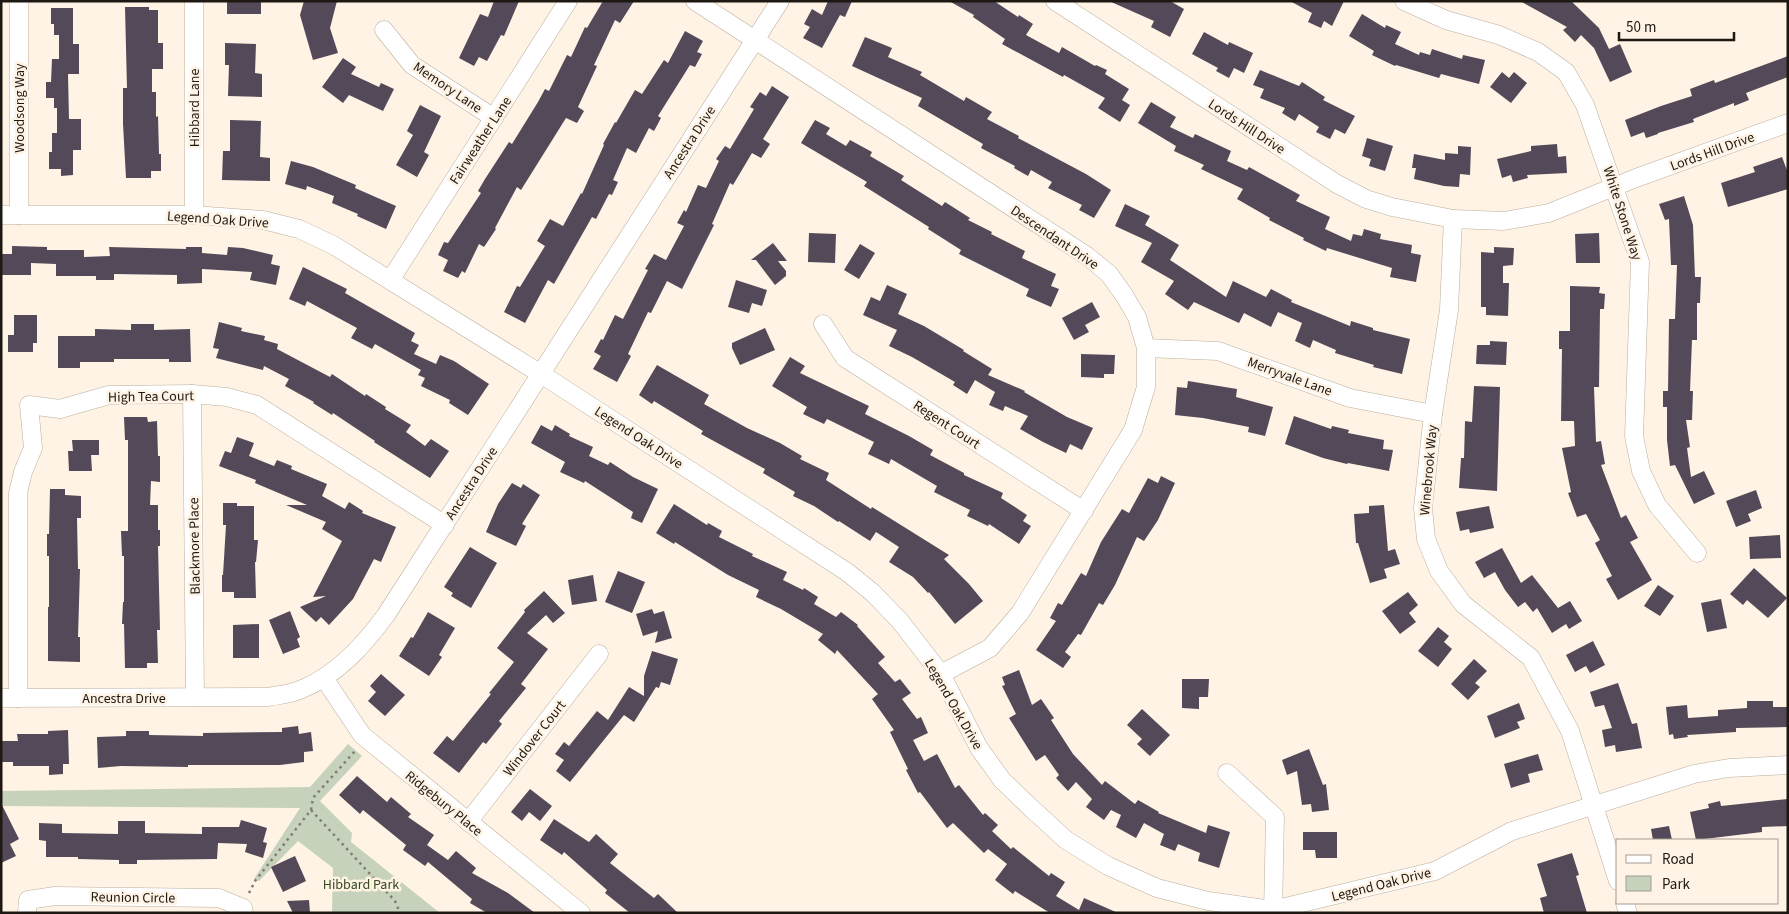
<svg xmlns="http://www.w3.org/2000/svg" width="1789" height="914" viewBox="0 0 1789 914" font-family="'Source Sans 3',sans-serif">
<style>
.green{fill:#c6d2bc}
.building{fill:#544958}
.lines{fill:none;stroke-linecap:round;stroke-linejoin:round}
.minor-casing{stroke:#bbaf9d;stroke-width:19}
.path{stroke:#847c72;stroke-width:2.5;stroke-dasharray:2.5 4;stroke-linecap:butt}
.minor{stroke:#fff;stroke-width:18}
.labels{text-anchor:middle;stroke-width:5;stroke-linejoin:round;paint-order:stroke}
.street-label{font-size:14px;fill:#1d1812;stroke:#fef3e4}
.park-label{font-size:14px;fill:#364b20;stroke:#fef3e4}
</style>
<rect width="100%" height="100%" fill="#fef3e4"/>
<polygon class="green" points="348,744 362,756 320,801 352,833 351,842 440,913 332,913 333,868 298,841 259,881 254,879 300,808 1,806 1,791 310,787"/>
<g class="building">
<rect x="227" y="1" width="34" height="13"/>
<polygon points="304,1 337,1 330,28 338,53 313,60 300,15"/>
<polygon points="494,1 519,1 504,36 501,35 487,61 479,57 474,66 459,58 480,14 488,17"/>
<polygon points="603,1 634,1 620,23 615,20 594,65 597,66 578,107 584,111 577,123 566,118 521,190 517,187 495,228 496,229 484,247 479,244 465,273 462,271 458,278 443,271 448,260 438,255 444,242 448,243 481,193 478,191 485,179 509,142 512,144 538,102 545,89 549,91 567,55 571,57 585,27 587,28"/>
<polygon points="828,1 852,1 845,17 840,15 822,48 803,38 810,27 804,24 812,9 822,15"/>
<polygon points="949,1 994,1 1018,17 1019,15 1033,24 1026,35 1059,53 1062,47 1095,66 1096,65 1107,70 1105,74 1129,89 1122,100 1130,105 1120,122 1098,108 1105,98 1064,75 1063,77 1002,44 1005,39 973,17 974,15"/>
<polygon points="1109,1 1170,1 1184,9 1170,37 1151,27 1154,21"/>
<polygon points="1290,1 1344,1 1332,26 1324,21 1321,28 1308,22 1312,13"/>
<polygon points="1520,1 1571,1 1599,28 1609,49 1620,44 1632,72 1610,82 1594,48 1581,35 1575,42 1563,30 1567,27"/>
<polygon points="125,7 149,7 149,10 158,10 158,43 163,43 163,69 152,69 152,92 156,92 156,117 158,116 159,154 161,154 161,171 151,171 151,178 126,178 123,124 123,88 127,88"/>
<polygon points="51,8 73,8 73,44 79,44 79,74 68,74 69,119 81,119 81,150 73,150 73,175 61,176 61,169 49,169 49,152 52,152 52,133 57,133 57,108 54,108 54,98 46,98 46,82 51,82 52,59 59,59 59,35 54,35 54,24 51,24"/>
<polygon points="1362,14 1385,28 1386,25 1401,32 1395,44 1419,55 1420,52 1430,55 1432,49 1462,59 1463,55 1485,60 1479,84 1441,74 1439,78 1396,65 1395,66 1372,55 1374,51 1349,36"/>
<polygon points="685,31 703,41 697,52 702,54 695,67 690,65 658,116 661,118 654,131 649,128 636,153 627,148 613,180 618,182 612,195 609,194 596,219 592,217 554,284 548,280 525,323 504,312 517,286 520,287 545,246 537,241 550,219 563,226 581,193 582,194 604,145 603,144 615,122 616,123 635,90 642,94 664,60 668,63"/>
<polygon points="1204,32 1228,45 1229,42 1253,53 1244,73 1234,68 1229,78 1216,71 1218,68 1192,54"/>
<polygon points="865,37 892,48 888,57 922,72 920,75 964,101 966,97 992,112 987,119 1019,136 1018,138 1086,174 1111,190 1094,218 1079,210 1082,205 1048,188 1052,182 1031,170 1028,176 1014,168 1015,166 981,148 983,144 918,106 922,98 852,66"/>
<polygon points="225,43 256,44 255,73 262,74 262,97 228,96 229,65 225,65"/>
<polygon points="1788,56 1788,77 1746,93 1749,100 1734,106 1734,103 1693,119 1694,122 1658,133 1658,134 1646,138 1644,132 1631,137 1625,120 1661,106 1692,96 1690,89 1714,80 1715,83"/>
<polygon points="343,58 356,67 351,74 379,87 381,83 394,89 383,111 349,95 343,103 322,87"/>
<polygon points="1260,70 1299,86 1302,82 1325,97 1323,100 1355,116 1345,134 1335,129 1330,139 1316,132 1319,127 1299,114 1295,121 1282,113 1285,108 1260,98 1264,89 1253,85"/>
<polygon points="1502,72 1509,78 1514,72 1527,83 1511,103 1490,87"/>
<polygon points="772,86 789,97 763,139 770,144 761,158 752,153 733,185 730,183 712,224 714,225 682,289 667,281 651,313 648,312 628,354 631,356 617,382 593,369 601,356 594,352 601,339 603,340 615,315 623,319 648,270 645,269 654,254 666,260 684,226 677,223 684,210 686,212 698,185 706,188 719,161 716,159 725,146 730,149 754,109 750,107 760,92 766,96"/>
<polygon points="1151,102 1176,117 1170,127 1193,138 1195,134 1231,151 1227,161 1247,170 1249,167 1300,195 1296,201 1330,217 1325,229 1351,241 1353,234 1362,236 1364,229 1381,234 1380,239 1412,245 1411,253 1421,255 1416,282 1390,277 1392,268 1327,248 1326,251 1303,240 1304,238 1269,220 1270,218 1237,199 1243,189 1201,169 1204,165 1174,151 1176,146 1138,123"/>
<polygon points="420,105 441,116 424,152 429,155 417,177 396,165 413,135 407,131"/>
<polygon points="230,120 261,121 260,157 270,158 270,181 222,180 223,151 230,151"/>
<polygon points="815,120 830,128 826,134 846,146 850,140 872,152 870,156 904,176 901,180 942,206 945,202 970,218 968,220 992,232 991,234 1025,251 1022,258 1056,274 1051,286 1059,289 1051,307 1026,296 1029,289 959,254 961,250 928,229 929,227 864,186 867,182 801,143"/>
<polygon points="1367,138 1393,146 1385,171 1369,166 1371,159 1362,156"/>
<polygon points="1557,144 1558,157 1566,156 1567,173 1527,175 1528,178 1513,182 1511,175 1502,178 1497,159 1531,151 1531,146"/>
<polygon points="1458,146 1471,147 1470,175 1460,174 1459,187 1444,186 1414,179 1416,168 1412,168 1414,154 1445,160 1445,153 1458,154"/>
<polygon points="1782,157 1788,173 1788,189 1728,207 1721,183 1755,172 1753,167"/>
<polygon points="291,161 313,167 356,185 355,188 396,206 386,229 357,216 358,214 332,203 334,196 307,186 306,190 285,184"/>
<polygon points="1684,196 1693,225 1695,277 1701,277 1700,303 1697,303 1697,340 1692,340 1690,391 1693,391 1692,420 1686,420 1690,447 1687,448 1691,477 1704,471 1715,494 1694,504 1675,465 1670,466 1667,440 1667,407 1663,407 1663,391 1668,391 1669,319 1675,319 1677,265 1671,265 1669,219 1665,220 1659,204"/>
<polygon points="1125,204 1150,216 1145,225 1179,245 1170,260 1226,297 1233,281 1266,297 1271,289 1292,300 1291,302 1350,326 1351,321 1373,328 1373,330 1410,339 1402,374 1373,367 1374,365 1335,353 1336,350 1313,340 1310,348 1295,341 1302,323 1278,312 1271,327 1244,313 1239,323 1194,302 1188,310 1165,294 1174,281 1141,262 1152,243 1115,226"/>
<polygon points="809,233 836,234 835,263 808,262"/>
<polygon points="1599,233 1600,263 1576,263 1575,234"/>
<polygon points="773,243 787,261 778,261 786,271 786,276 775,285 756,260 751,260"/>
<polygon points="860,244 875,253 859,279 844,270"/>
<polygon points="12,246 47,247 47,250 84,250 84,257 110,256 109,247 186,249 186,247 202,247 202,253 227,255 228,247 243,248 273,255 271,264 280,266 276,285 250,280 252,272 202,269 202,283 177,284 177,275 114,274 114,280 96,280 96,276 56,276 56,264 31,263 31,275 1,275 1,254 12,254"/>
<polygon points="1494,247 1514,248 1513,265 1503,266 1503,283 1509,283 1508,316 1486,315 1486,307 1481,307 1481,252 1494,253"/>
<polygon points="303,267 347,289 345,293 415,333 411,341 419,345 414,354 436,364 440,355 454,361 489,384 468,415 449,403 450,400 421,386 425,378 418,375 421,370 375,344 372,349 351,338 357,328 307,301 305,306 289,299"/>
<polygon points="736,280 767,290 762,306 752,303 749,313 728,307"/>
<polygon points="887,285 907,294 898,314 924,326 964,350 963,351 992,369 988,375 1025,391 1024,392 1067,417 1093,428 1082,450 1070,444 1066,453 1043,442 1020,429 1028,416 1005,406 1003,411 989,405 995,392 975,380 967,394 953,385 955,382 912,357 889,346 897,330 863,315 871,297 880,301"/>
<polygon points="1570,286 1600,287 1599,293 1605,294 1604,309 1600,309 1599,387 1594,387 1596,442 1601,441 1605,464 1601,465 1621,518 1626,515 1638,538 1630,542 1652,580 1618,600 1606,579 1612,576 1595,543 1600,540 1586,514 1577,517 1568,493 1571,492 1562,448 1575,446 1574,421 1561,421 1562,349 1559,349 1559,331 1570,331"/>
<polygon points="1092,302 1100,317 1085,325 1089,332 1074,340 1062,318"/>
<polygon points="14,315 37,315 37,343 33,343 33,352 8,352 8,335 14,335"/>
<polygon points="219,322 242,328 241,331 265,336 264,340 278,344 277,349 330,377 332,374 365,396 366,394 386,407 385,409 411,425 406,432 425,446 431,439 449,451 430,478 374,442 375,441 333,413 332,415 313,403 314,402 285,386 289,379 264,366 263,370 216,358 219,349 213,348"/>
<polygon points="131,324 154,324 154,330 190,329 191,362 169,362 169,359 114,359 114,362 80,362 80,368 58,368 58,336 95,336 95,329 131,330"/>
<polygon points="765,328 775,350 740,365 732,348 732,343"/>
<polygon points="1490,341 1507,342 1506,365 1476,364 1477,345 1490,345"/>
<polygon points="1081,354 1115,355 1114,374 1104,374 1104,378 1081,377"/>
<polygon points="790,357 805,366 800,373 869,406 865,414 909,436 933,450 930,455 964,473 964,475 1003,493 1001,498 1027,515 1023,521 1031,526 1019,544 989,524 988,526 967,516 970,510 934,492 937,486 891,459 889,464 868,454 874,442 827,419 824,424 803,414 807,407 772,386"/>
<polygon points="657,365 709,395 704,404 747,428 780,443 802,456 800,459 829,473 826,480 871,509 872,507 949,555 944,559 969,584 983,601 955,624 929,592 928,593 913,577 889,562 899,547 876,532 870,541 839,521 838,522 814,506 793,496 795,492 763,473 765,469 701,434 703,431 654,401 652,404 639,395"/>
<polygon points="1188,381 1237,389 1236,397 1273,407 1265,436 1248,432 1249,427 1203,418 1175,415 1177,387 1187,388"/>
<polygon points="1474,386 1500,387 1497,491 1459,488 1461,458 1464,458 1465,421 1472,422"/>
<polygon points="1294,416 1331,429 1332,426 1349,430 1348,433 1384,440 1383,449 1393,450 1389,471 1348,463 1347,464 1323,458 1285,444"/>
<polygon points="124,417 147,417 148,422 157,421 158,456 160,456 160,482 151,481 150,505 158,505 158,530 160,530 160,546 158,546 160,630 157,630 158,663 147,663 147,668 125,668 124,624 122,624 123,602 124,602 124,556 122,556 121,531 128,531 128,440 125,440"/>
<polygon points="541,425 552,431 555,425 570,434 569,436 593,447 589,456 608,465 610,462 633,477 658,489 642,523 631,518 633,512 585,481 584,483 560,472 565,462 531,443"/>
<polygon points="237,437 254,443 249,456 274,466 277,460 292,466 291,469 327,484 322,496 345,509 349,502 363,511 362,513 396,527 381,562 374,559 353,599 329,625 321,617 316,622 300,607 326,596 313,597 342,541 322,529 326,522 286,505 307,505 255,483 256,480 219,466 225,451 231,453"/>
<polygon points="72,440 99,440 99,455 91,455 92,471 69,471 68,451 73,451"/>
<polygon points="1161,476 1175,483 1158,520 1144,541 1137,537 1115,585 1103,605 1099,603 1081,635 1078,634 1065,652 1071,657 1063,668 1036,650 1056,621 1050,618 1058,603 1062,605 1081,573 1086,576 1101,542 1122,509 1129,513 1148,478 1158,483"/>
<polygon points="512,483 521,488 523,484 540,495 522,524 526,526 516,546 486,532 498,504"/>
<polygon points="50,489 65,489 65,495 81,496 81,518 77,518 78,569 80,569 78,637 80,637 80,662 48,661 48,607 49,607 49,556 47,556 47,534 49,534"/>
<polygon points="1756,490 1762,508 1748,514 1751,521 1736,527 1726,501"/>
<polygon points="223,503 237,503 237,506 254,506 254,540 258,540 256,562 255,562 256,598 234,598 234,592 222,592 222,575 223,575 226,525 223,525"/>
<polygon points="674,504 707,525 708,523 722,531 719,537 753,554 752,556 787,572 783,580 803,590 804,588 818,597 814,604 836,617 841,612 858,625 857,626 885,657 878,663 895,682 900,679 911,693 902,699 917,719 921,717 928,733 913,740 924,761 937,754 955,788 959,785 983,815 985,813 998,825 992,831 1011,849 1013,847 1049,876 1051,873 1065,882 1056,896 1079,910 1084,898 1118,913 1050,913 1015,891 1013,894 995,880 1007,864 988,849 984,853 953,823 947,828 920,792 918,793 906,770 908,769 890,732 894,730 872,699 878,694 837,650 835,654 818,640 823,634 781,609 756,597 759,590 728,575 675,542 674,544 656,533"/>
<polygon points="1384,505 1388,551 1395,549 1400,564 1384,569 1387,578 1370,583 1358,543 1356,543 1354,514 1369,513 1369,506"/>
<polygon points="1489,506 1494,528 1470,533 1469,529 1460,531 1456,512"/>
<polygon points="1780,535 1781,558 1750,559 1749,537"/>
<polygon points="470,547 497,563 471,608 451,596 453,593 444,587"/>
<polygon points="1502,548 1521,583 1532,575 1558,608 1570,601 1582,621 1569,629 1566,624 1552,633 1537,608 1533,612 1525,602 1518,607 1505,590 1495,572 1484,578 1475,562"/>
<polygon points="1754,568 1787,598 1768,618 1747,600 1743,605 1730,594"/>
<polygon points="618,571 645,582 632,613 605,602"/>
<polygon points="593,575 597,601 572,605 568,580"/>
<polygon points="1658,585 1674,596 1660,616 1644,606"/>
<polygon points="544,591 565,613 553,623 546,615 527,633 548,649 521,684 526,688 499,721 502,724 486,744 483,742 459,773 433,753 447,736 453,741 491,694 489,693 514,662 497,648 525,612 524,610"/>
<polygon points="1408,592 1418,605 1409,613 1416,622 1400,634 1382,611"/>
<polygon points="1721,599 1727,628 1707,632 1701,603"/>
<polygon points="652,609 654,614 664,611 672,638 655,643 658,631 643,636 636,614"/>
<polygon points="290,611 300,637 297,639 300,647 283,654 269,620"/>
<polygon points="428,612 455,628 439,655 442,657 429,676 399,656 411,637 413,638"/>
<polygon points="259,624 259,658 233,658 233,625"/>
<polygon points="1438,627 1449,636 1444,642 1452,649 1438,667 1418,651"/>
<polygon points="1593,641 1605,665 1590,673 1586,666 1575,672 1566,655"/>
<polygon points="652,651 678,659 670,685 661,682 659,688 656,687 634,722 624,715 570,782 556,771 564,760 555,754 564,742 569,746 597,711 608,720 629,687 644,696 644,676"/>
<polygon points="1474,659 1487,671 1475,683 1480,687 1468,700 1451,684"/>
<polygon points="1019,670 1032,705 1041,699 1054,718 1051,720 1073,754 1102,785 1105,781 1135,804 1138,800 1159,812 1158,813 1206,833 1208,825 1230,832 1219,868 1198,861 1200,853 1178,844 1175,851 1160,845 1164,834 1144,823 1136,838 1116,827 1121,815 1111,810 1104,820 1086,807 1092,799 1076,782 1068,791 1056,778 1059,775 1045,755 1036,761 1009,718 1016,714 1002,686 1005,685 1002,677"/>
<polygon points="381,674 405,695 385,716 368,701 376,692 370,686"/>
<polygon points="1182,679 1209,679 1208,697 1199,697 1199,709 1182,708"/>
<polygon points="1618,683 1632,724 1637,723 1642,748 1616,752 1615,745 1605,747 1602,730 1612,728 1604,705 1595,707 1590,692"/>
<polygon points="1747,701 1773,701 1773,707 1788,707 1788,727 1736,728 1736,732 1687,735 1688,737 1674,739 1673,734 1669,735 1666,707 1687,705 1688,718 1718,716 1718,710 1747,708"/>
<polygon points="1519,703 1525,719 1517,722 1520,728 1495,738 1487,716"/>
<polygon points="1142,709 1170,735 1150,756 1137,744 1142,739 1127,725"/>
<polygon points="298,726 299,734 311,732 313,751 304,752 304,762 280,765 188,765 188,767 121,766 98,768 97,737 126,736 126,731 149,731 149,735 203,736 203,733 282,732 282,728"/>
<polygon points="68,730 69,764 63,764 63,774 49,775 49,766 13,766 13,762 1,762 1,741 18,741 17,734 48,734 48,731"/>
<polygon points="1309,749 1323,785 1326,784 1329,810 1312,812 1311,804 1302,805 1297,771 1287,775 1282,760"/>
<polygon points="1538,754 1543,770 1528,774 1530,782 1511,788 1504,764"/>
<polygon points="357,776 387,802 391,797 411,814 408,817 434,835 427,845 448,860 456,851 476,868 472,873 508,893 535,913 487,913 470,903 472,899 428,862 425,866 403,850 406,845 363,810 360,814 339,795"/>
<polygon points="530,789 552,806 540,821 529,812 522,821 511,812"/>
<polygon points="1788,799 1788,826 1762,827 1762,832 1696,840 1690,812 1709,808 1708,804 1720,801 1721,806"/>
<polygon points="1,803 19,839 10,844 16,856 1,863"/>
<polygon points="554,819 589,842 596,834 618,854 610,863 654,898 658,894 678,913 630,913 605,893 607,890 564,852 562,855 540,840"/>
<polygon points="241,820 267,828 263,842 267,843 263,858 245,852 247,844 218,843 217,859 137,860 137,864 119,864 119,860 78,859 78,857 46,857 46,841 39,840 39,823 62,824 62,833 118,834 118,821 145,821 145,833 202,834 202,827 239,827"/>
<polygon points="1669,826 1672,840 1653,840 1651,829"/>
<polygon points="1303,832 1337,832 1337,858 1316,858 1315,850 1303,850"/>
<polygon points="1572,853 1579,875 1576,876 1587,913 1544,913 1540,898 1547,896 1537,864"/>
<polygon points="295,856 306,881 283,892 271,867"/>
<polygon points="309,900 310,913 293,913 287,901"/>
</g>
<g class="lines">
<defs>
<g id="minor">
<polyline points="19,1 19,215"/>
<polyline points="194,1 194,215"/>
<polyline points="695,1 1087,256 1109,274 1124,295 1137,317 1146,348 1146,387 1133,430 1020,613 990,648 941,674"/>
<polyline points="1055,1 1337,184 1366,199 1392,207 1453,219"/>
<polyline points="1404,1 1446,20 1499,35 1538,52 1566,72 1585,105 1640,262 1634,436 1641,471 1657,505 1697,553"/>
<polyline points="384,30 412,65 494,118"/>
<polyline points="1,215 194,215 263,220 299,229 333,245 541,374 847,572 873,593 900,621 941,674 979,748 1002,780 1030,807 1066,840 1108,866 1157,888 1208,901 1273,910 1435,871 1512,831 1694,774 1729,768 1788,765"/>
<polyline points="391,279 568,1"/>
<polyline points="823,324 845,358 1084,511"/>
<polyline points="1146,348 1218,351 1350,398 1433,414"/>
<polyline points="192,394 195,697"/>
<polyline points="324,678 362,735 581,913"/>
<path d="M 1,698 L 268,697 C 279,695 292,694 302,689 C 337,675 364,645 386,615 L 780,1"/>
<polyline points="18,698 18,493 23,472 33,448 29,405 60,409 109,395 192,394 227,397 257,405 445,525"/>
<polyline points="1227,773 1275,817 1273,913"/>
<polyline points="468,822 599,654"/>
<polyline points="1618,881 1570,731 1531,658 1463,604 1439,571 1426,539 1423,508 1433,414 1449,310 1453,219 1504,221 1549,213 1636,178 1788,123"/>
<polyline points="1625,903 1628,913"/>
<polyline points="27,913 28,900 55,896 219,898 243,908 244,913"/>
</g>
</defs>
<use href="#minor" class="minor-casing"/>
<g class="path">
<polyline points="311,810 395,901 400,913"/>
<polyline points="249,893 255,881 311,810 313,798 355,751"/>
</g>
<use href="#minor" class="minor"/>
</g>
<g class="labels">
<g class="street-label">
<text transform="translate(448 87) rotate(34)" y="5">Memory Lane</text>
<text transform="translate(19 108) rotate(-90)" y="5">Woodsong Way</text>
<text transform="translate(194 108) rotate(-90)" y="5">Hibbard Lane</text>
<text transform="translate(1247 126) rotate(33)" y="5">Lords Hill Drive</text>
<text transform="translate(480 140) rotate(-57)" y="5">Fairweather Lane</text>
<text transform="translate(689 142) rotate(-57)" y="5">Ancestra Drive</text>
<text transform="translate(1712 151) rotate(-20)" y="5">Lords Hill Drive</text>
<text transform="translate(1623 213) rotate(72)" y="5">White Stone Way</text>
<text transform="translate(218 219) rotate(4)" y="5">Legend Oak Drive</text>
<text transform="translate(1055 237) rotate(34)" y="5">Descendant Drive</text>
<text transform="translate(1290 376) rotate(20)" y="5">Merryvale Lane</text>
<text transform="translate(151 396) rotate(-1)" y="5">High Tea Court</text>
<text transform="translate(947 424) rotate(33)" y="5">Regent Court</text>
<text transform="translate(639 437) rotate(33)" y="5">Legend Oak Drive</text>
<text transform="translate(1428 470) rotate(-85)" y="5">Winebrook Way</text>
<text transform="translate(471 483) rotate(-57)" y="5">Ancestra Drive</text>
<text transform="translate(194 546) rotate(-91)" y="5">Blackmore Place</text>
<text x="124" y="703">Ancestra Drive</text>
<text transform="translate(954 704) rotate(60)" y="5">Legend Oak Drive</text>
<text transform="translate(534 738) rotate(-52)" y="5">Windover Court</text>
<text transform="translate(444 803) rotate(39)" y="5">Ridgebury Place</text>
<text transform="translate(1381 884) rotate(-14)" y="5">Legend Oak Drive</text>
<text transform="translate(133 897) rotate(1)" y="5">Reunion Circle</text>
</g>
<g class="park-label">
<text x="361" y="889">Hibbard Park</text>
</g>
</g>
<rect width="1789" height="914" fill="none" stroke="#1d1812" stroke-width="5"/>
<rect x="1616" y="839" width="162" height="65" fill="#fef3e4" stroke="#a49b90"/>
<rect x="1626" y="855" width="25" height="8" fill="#ffffff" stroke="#a49b90"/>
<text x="1662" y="864" font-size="15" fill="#1d1812">Road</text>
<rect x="1626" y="876" width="25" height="15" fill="#c6d2bc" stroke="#a49b90"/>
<text x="1662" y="889" font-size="15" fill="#1d1812">Park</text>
<path d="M1619 32v8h115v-8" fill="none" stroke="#1d1812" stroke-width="2.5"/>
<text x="1626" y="32" font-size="15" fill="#1d1812" stroke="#fef3e4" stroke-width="4" paint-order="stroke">50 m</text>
</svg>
